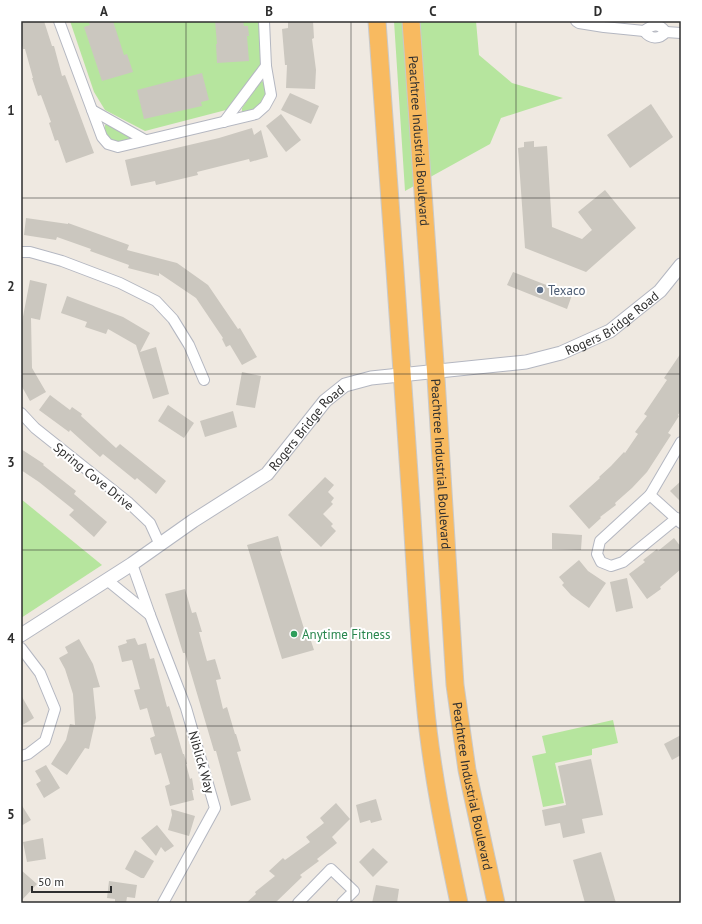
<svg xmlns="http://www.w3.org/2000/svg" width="702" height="924" viewBox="0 0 702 924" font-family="'PT Sans',sans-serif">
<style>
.green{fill:#b6e59e}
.building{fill:#cbc7bf}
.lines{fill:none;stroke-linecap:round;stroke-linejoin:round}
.minor-casing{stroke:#b4b7c1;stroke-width:12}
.tertiary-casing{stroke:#b4b7c1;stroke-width:15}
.trunk-casing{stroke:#c9c9c9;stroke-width:19}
.minor{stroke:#fff;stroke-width:10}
.tertiary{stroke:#fff;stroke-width:13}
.trunk{stroke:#f8ba60;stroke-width:17}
.grid{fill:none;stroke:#2e2e2e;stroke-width:1;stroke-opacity:0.55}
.service-dot{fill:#5c6f8a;stroke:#fff;stroke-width:1.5}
.leisure-dot{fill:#2e9e5b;stroke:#fff;stroke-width:1.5}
.labels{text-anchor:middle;stroke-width:4;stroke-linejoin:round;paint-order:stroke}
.street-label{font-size:13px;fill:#2e2e2e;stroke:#fff}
.service-label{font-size:13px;fill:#4e5e75;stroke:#fff;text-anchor:start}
.leisure-label{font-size:13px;fill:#27864d;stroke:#fff;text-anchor:start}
.neatline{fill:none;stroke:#2e2e2e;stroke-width:1.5}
.grid-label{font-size:13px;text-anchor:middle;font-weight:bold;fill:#2e2e2e}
</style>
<rect width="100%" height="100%" fill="#efe9e1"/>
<g class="green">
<polygon points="70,21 260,21 262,66 239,97 226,110 145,131 105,110 94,92"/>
<polygon points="394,21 476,21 479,55 512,83 563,98 501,118 490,144 405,191"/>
<polygon points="264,81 267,94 259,108 242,112 242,108 260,82"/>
<path d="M 108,124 L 132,137 L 131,139 L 115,142 C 108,138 104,134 105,125 Z"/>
<polygon points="21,499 102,565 21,618"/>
<polygon points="613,720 618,743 592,749 592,755 555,763 564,803 543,807 532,756 546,753 542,736"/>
</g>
<g class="building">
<polygon points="21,21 44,21 52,46 54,46 62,76 65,75 94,153 66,163 58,140 55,141 49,123 51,122 41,95 38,96 32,78 33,78 25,49 23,49 21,42"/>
<polygon points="88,21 113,21 124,55 127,54 133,72 102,81 84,27 90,25"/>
<polygon points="215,21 243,21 244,26 248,26 249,36 247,36 249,61 217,63 216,44 217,44"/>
<polygon points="288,21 313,21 314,38 312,39 316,70 315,89 286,88 287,65 285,65 282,29 288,28"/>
<polygon points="202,73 209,100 201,102 202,106 144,119 137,90"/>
<polygon points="290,93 319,106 311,124 281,110"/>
<polygon points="651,104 673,137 630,168 607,135"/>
<polygon points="281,114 301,140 286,152 266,126"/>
<polygon points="252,128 254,135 261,130 268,157 250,162 249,159 197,172 198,175 156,185 155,181 131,186 125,160 219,138"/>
<polygon points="534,141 534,147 547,146 552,227 582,239 592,230 578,212 605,190 636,228 586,272 525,248 518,148 524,147 524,142"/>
<polygon points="26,218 68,224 68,223 129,245 127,250 177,263 208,285 238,329 240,328 257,357 242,365 230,345 226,347 222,339 223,338 196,298 159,273 159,276 128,268 129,265 90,251 91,249 57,237 56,240 24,235"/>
<polygon points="513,272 572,295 567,309 507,285"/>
<polygon points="30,280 47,284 40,320 31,318 32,368 46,392 30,401 21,385 21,327"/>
<polygon points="67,296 123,317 150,333 140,352 156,347 169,394 153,399 136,345 108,329 106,334 85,327 87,322 61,313"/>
<polygon points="681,353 681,410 678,415 679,416 668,433 671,435 647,472 632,488 615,503 616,505 600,517 601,518 589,529 569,506 600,478 599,477 611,466 624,452 625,453 638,434 635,432 647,416 644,414 667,380 664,378"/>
<polygon points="242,372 261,376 255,408 236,405"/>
<polygon points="50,395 70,410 72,407 82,414 81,416 116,448 120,444 166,481 156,494 137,478 135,480 103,454 100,457 70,430 69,432 39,410"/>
<polygon points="168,405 194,423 184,438 158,421"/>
<polygon points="233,411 237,427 205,437 200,421"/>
<polygon points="21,449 44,464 43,465 76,491 74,494 107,522 94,537 69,515 74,510 39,482 21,470"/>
<polygon points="325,477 334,485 328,492 334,498 331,502 333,504 323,514 333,524 331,526 336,531 321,547 288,515"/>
<polygon points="681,481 681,502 670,491"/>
<polygon points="552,533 582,535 581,550 552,549"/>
<polygon points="278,536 282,551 280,551 306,635 309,635 314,650 282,659 247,545"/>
<polygon points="674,538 681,547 681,569 660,587 661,589 647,599 629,574 645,562 643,560 657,549 658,551"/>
<polygon points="579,560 588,571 606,583 589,608 571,595 562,585 564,583 559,577"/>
<polygon points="627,578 633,608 616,612 610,582"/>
<polygon points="185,589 192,613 196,612 202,632 199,632 207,661 215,659 221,679 216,680 223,709 227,707 235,734 236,734 241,751 237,752 251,800 231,806 216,751 214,751 185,653 183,653 165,594"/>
<polygon points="135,638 138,645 146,643 150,659 154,658 167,707 169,706 183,754 184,754 187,764 186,764 190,779 192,778 194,790 192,790 194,800 170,806 165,786 170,784 161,753 155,755 150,738 155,736 147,708 140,710 134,690 140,689 132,660 122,662 118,646 127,643 126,640"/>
<polygon points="79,639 93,664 100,687 93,688 96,718 89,749 85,748 67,775 51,764 66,740 70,724 75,725 73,694 65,669 59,658 68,653 65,647"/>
<polygon points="21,695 34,718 21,726"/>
<polygon points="681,735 681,755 672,760 664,744"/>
<polygon points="591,759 603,815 582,819 585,833 563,838 560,823 545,826 542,810 566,805 558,766"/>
<polygon points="46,765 60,788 44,798 36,784 41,781 35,771"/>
<polygon points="376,799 382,820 371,823 370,820 360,823 356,805"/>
<polygon points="336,803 350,819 332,837 337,843 317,859 319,861 300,875 302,877 275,903 246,903 256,894 255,892 275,876 269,871 283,858 285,860 310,842 306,837 324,823 320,818"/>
<polygon points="21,804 31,820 21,826"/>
<polygon points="171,809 195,816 189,836 168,830 172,815"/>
<polygon points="157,825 174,846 165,852 161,847 156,856 141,838"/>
<polygon points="43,838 46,859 27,862 23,842"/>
<polygon points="373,848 388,862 373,877 359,862"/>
<polygon points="135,850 154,861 144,878 141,878 125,869"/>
<polygon points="601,852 616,903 585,903 573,860"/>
<polygon points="21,870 37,884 21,901"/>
<polygon points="109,881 137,885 135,898 127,897 126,903 115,903 115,899 107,898"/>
<polygon points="376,885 399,889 397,903 372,903"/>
</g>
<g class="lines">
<defs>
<g id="minor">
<polyline points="59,21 102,137 108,144 118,147 256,114 265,106 271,95 266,66 264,21"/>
<path d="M 576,21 L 579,23 L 604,27 L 644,31 C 653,24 659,23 666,32"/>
<path d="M 644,31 C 650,39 659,40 666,32 L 681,33"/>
<polyline points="92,110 145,140"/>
<polyline points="224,122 266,66"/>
<polyline points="21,252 30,252 62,261 120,283 156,301 173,319 189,345 204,380"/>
<polyline points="21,413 35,428 129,503 150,523 160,545"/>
<polyline points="681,442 650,495 681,523"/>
<polyline points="650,495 600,541 597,554 601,562 611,566 623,562 677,518"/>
<polyline points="132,564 150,615 186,708 215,808 163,903"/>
<polyline points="107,580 150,615"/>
<polyline points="21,648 40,673 55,709 45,741 28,754 21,756"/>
<polyline points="298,903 331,869 354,891 342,903"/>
</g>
<g id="tertiary">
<path id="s1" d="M 21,635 L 132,564 L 193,521 L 267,474 L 325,401 L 345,385 L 371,378 L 526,362 L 561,353 L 610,331 L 660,291 L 681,265"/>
</g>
<g id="trunk">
<path d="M 377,21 C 388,177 400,332 410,488 C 415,559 418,630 425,701 C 431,769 445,836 459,903"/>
<path id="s2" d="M 411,21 L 436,378 L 455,685 L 467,770 L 496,903"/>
</g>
</defs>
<use href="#minor" class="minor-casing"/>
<use href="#tertiary" class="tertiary-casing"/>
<use href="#trunk" class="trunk-casing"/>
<use href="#minor" class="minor"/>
<use href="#tertiary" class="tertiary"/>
<use href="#trunk" class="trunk"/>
</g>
<path class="grid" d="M 186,21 L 186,903M 351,21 L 351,903M 516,21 L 516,903M 21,198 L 681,198M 21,374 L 681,374M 21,550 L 681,550M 21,726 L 681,726"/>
<circle class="service-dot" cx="540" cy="290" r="4"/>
<circle class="leisure-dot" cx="294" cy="634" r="4"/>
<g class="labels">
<g class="street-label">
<text dy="5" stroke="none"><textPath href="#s2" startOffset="120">Peachtree Industrial Boulevard</textPath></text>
<text dy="5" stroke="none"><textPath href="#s1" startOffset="691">Rogers Bridge Road</textPath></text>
<text dy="5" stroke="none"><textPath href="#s1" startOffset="355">Rogers Bridge Road</textPath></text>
<text dy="5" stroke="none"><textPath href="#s2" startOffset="444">Peachtree Industrial Boulevard</textPath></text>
<text transform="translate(94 476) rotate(39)" y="5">Spring Cove Drive</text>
<text transform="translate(202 762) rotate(74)" y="5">Niblick Way</text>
<text dy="5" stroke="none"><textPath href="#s2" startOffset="768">Peachtree Industrial Boulevard</textPath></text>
</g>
<g class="service-label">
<text x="548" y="295">Texaco</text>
</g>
<g class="leisure-label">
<text x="302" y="639">Anytime Fitness</text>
</g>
</g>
<rect width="702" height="924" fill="none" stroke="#ffffff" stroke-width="44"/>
<path d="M32 886v6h79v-6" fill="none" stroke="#2e2e2e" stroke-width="2"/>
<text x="38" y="886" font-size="12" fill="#2e2e2e" stroke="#ffffff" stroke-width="3" paint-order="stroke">50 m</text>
<rect x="22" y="22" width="658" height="880" class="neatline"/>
<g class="grid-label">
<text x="104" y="16">A</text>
<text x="269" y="16">B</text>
<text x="433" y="16">C</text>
<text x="598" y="16">D</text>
<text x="11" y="115">1</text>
<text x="11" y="291">2</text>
<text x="11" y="467">3</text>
<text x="11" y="643">4</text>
<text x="11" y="819">5</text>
</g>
</svg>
